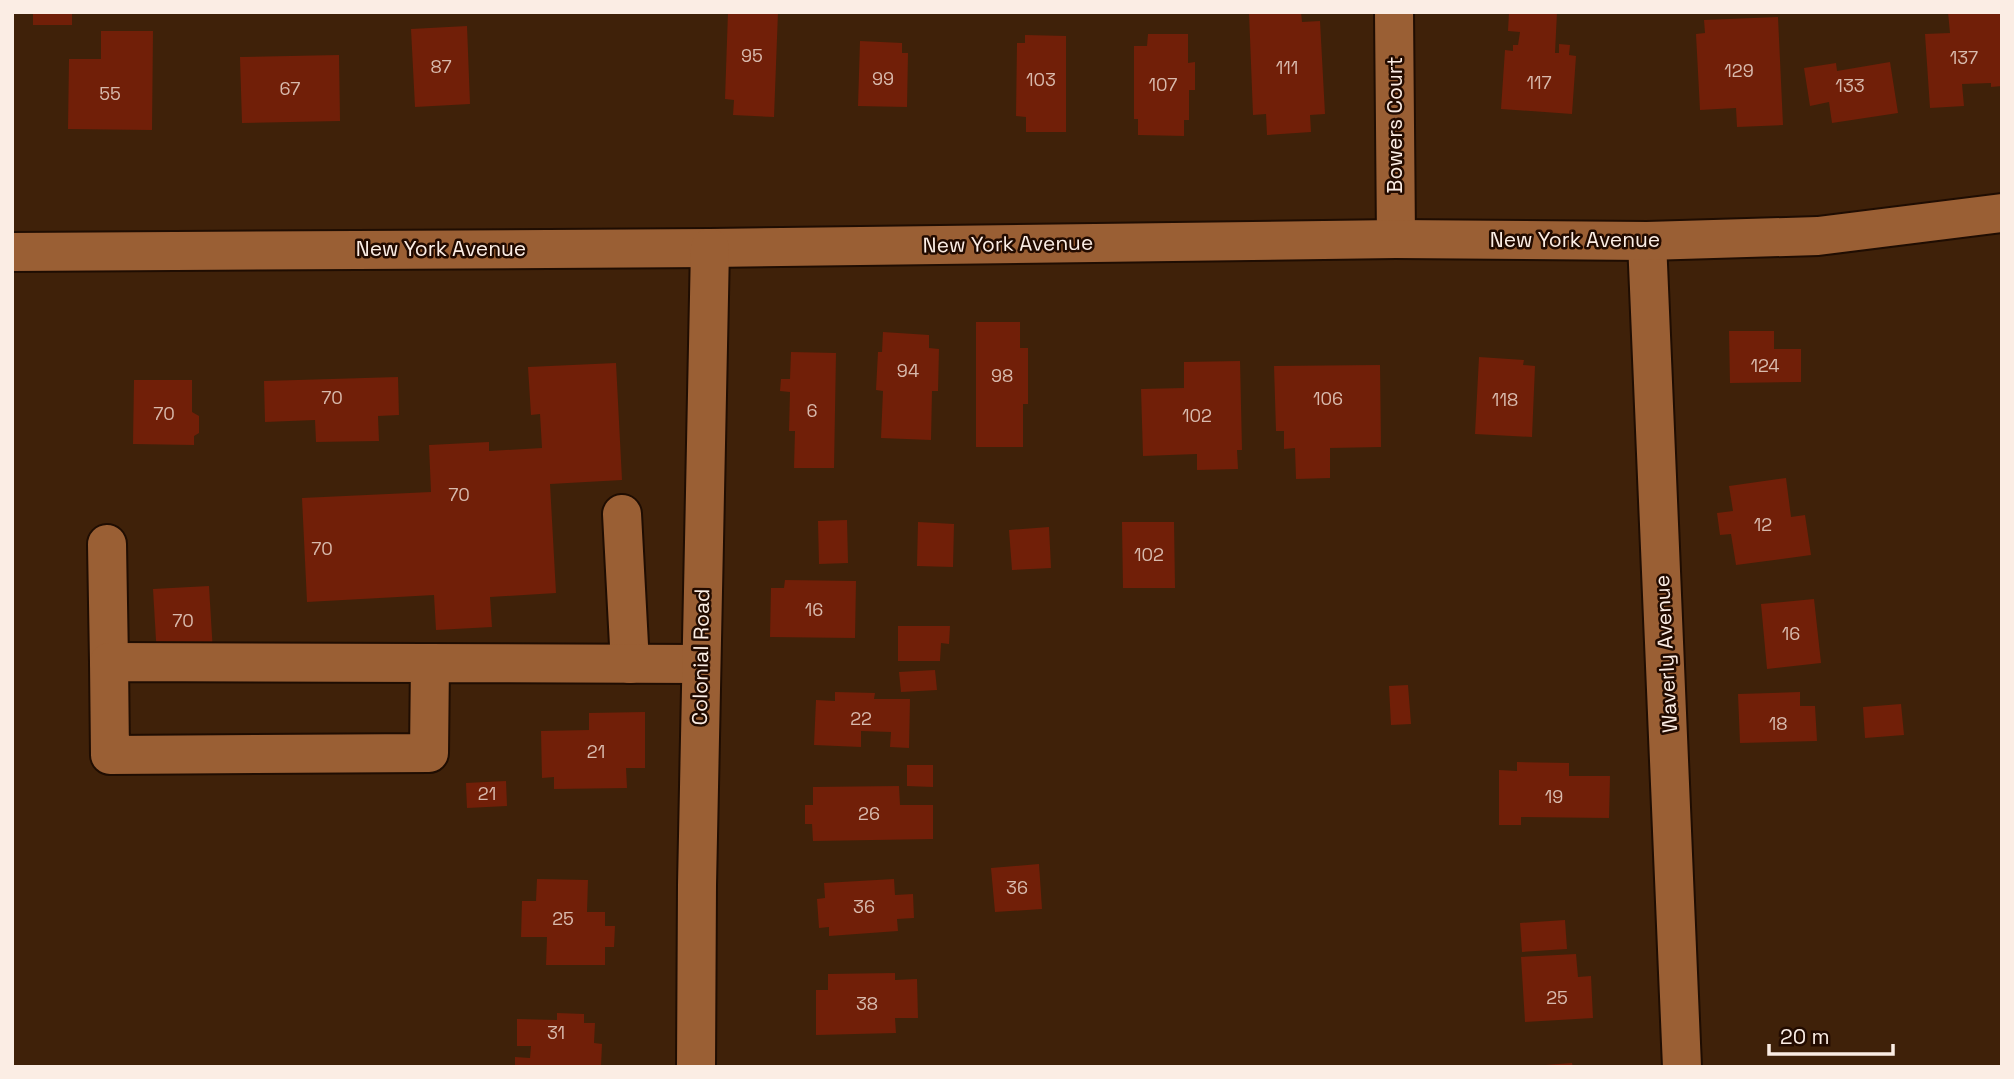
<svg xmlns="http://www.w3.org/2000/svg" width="2014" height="1079" viewBox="0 0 2014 1079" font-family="'Space Grotesk',sans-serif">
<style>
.building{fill:#711f08}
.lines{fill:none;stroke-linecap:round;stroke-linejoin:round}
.minor-casing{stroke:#1f0d02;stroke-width:42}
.minor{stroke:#9a5f34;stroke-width:38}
.labels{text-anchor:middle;stroke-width:5;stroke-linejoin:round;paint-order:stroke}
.number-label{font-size:18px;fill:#d8baad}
.street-label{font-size:21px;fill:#fbede4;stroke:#220b00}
</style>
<rect width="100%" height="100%" fill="#3f2109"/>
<g class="building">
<rect x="33" y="12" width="39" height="13"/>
<polygon points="728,12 778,12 774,117 733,115 734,100 725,99"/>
<polygon points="1249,12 1301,12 1302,22 1320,21 1325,114 1310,115 1311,132 1267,135 1266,114 1253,115"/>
<polygon points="1509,12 1557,12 1555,53 1559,53 1559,44 1570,45 1569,55 1576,56 1572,114 1501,109 1505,50 1513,51 1513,45 1518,45 1520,32 1508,31"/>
<polygon points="1948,12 2001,12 2002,86 1991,87 1991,83 1962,84 1964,106 1930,108 1925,34 1950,33"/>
<polygon points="1778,17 1783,125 1737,127 1736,108 1700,110 1696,34 1705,33 1704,20"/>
<polygon points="467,26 470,104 415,107 411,29"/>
<polygon points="101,31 153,31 152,130 68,129 69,59 101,59"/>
<polygon points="1148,34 1188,34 1188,63 1195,62 1195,90 1189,90 1189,120 1184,120 1184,136 1138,135 1138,119 1134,119 1134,46 1147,46"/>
<polygon points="1025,35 1066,36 1066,132 1026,132 1026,117 1016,116 1017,43 1025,43"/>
<polygon points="860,41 902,43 902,53 908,53 907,107 858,106"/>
<polygon points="339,55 340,121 242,123 240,57"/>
<polygon points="1890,62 1898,113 1832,123 1829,102 1810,106 1804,68 1836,63 1837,71"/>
<polygon points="976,322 1020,322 1020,348 1028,348 1028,404 1023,404 1023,447 976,447"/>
<polygon points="1729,331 1774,331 1774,349 1801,349 1801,382 1730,383"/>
<polygon points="883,332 929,335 929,348 939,349 938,391 932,391 931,440 881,438 883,391 876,390 878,352 882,352"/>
<polygon points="791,352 836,353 834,468 794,468 795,431 789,431 790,392 780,391 781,379 790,379"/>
<polygon points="1479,357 1524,360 1523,365 1535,366 1532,437 1475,434"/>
<polygon points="1240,361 1242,450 1237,450 1238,469 1197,470 1197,454 1143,456 1141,389 1184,388 1184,362"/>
<polygon points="616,363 622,480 550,484 556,593 490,597 492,627 436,630 434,595 307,602 302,498 431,492 429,445 489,442 489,451 542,448 540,414 531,415 528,367"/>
<polygon points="1380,365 1381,447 1330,448 1330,478 1296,479 1295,448 1284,449 1284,431 1276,431 1274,366"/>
<polygon points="398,377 399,415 378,416 379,441 316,442 315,420 265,422 264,381"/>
<polygon points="134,380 192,380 192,412 199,416 199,433 194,436 194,445 133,444"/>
<polygon points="1786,478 1791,517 1805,515 1811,555 1736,565 1731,534 1720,535 1717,513 1733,511 1729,486"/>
<polygon points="847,520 848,563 819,564 818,521"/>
<polygon points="918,522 954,524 953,567 917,566"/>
<polygon points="1122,522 1174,522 1175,588 1123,588"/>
<polygon points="1049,527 1051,568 1012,570 1009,530"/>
<polygon points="785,580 856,581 855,638 770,637 771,588 784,588"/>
<polygon points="209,586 213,653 157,657 153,589"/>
<polygon points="1814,599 1821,663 1767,669 1761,604"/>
<polygon points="898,626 950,626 949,644 941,643 940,661 898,661"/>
<polygon points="935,670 937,690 901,692 899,672"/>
<polygon points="1408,685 1411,724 1391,725 1389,686"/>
<polygon points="835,692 875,693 874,699 910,699 909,748 890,747 891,732 861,731 861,747 814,745 816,700 835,701"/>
<polygon points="1800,692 1800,706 1815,706 1817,741 1740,743 1738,694"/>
<polygon points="1901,704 1904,735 1865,738 1863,707"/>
<polygon points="645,712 645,768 626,768 627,788 554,789 554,777 542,778 541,731 589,730 589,713"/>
<polygon points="1517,762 1569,763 1569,776 1610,776 1609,818 1521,817 1521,825 1499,825 1499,770 1517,771"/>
<polygon points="907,765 933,765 933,787 907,786"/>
<polygon points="506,781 507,806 467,808 466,783"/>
<polygon points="899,786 900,805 933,805 933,839 813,841 812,824 805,824 805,805 813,805 813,787"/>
<polygon points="1039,864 1042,909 995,912 991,868"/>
<polygon points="537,879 588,880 587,912 605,912 605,926 615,926 614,947 605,947 605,965 546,965 547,937 521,937 522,901 536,901"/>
<polygon points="894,879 895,895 913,894 914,918 897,919 898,931 829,936 829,927 819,928 817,899 825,898 824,883"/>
<polygon points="1565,920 1567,949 1522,952 1520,923"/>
<polygon points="1576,954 1578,977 1591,976 1593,1018 1525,1022 1521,957"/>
<polygon points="895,973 895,980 917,979 918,1018 895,1018 896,1033 816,1035 816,990 828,990 828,974"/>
<polygon points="557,1013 584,1014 584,1023 595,1023 594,1043 602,1044 601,1067 515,1067 515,1057 530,1058 531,1046 517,1046 517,1019 557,1020"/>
<polygon points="1572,1063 1573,1067 1545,1067 1545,1065"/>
</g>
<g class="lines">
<defs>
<g id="minor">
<polyline points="1394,12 1396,239"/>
<polyline points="1647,241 1682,1067"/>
<polyline points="12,252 710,248 1396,239 1647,241 1818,236 2002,213"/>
<polyline points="622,514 630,664"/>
<polyline points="107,544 109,662"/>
<polyline points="430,663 429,753 110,755 109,662 701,664"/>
<polyline points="696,1067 697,885 710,248"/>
</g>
</defs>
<use href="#minor" class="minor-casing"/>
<use href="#minor" class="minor"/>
</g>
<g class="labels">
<g class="number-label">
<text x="752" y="62">95</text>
<text x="1964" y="64">137</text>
<text x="441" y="73">87</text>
<text x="1287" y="74">111</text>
<text x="1739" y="77">129</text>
<text x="883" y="85">99</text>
<text x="1041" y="86">103</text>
<text x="1539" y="89">117</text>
<text x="1163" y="91">107</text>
<text x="1850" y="92">133</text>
<text x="290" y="95">67</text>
<text x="110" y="100">55</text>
<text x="1765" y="372">124</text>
<text x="908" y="377">94</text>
<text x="1002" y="382">98</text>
<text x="332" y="404">70</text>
<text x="1328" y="405">106</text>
<text x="1505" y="406">118</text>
<text x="812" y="417">6</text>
<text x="164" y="420">70</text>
<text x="1197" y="422">102</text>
<text x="459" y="501">70</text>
<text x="1763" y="531">12</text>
<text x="322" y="555">70</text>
<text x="1149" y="561">102</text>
<text x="814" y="616">16</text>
<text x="183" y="627">70</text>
<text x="1791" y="640">16</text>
<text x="861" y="725">22</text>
<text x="1778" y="730">18</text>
<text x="596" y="758">21</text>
<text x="487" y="800">21</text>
<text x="1554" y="803">19</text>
<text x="869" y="820">26</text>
<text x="1017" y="894">36</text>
<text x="864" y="913">36</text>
<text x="563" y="925">25</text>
<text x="1557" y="1004">25</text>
<text x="867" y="1010">38</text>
<text x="556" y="1039">31</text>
</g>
<g class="street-label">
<text transform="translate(1395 125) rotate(-90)" y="7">Bowers Court</text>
<text x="1575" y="247">New York Avenue</text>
<text transform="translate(1008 244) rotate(-1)" y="7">New York Avenue</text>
<text x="441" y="256">New York Avenue</text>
<text transform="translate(1666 654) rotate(-93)" y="7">Waverly Avenue</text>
<text transform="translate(701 657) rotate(-89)" y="7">Colonial Road</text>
</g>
</g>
<rect width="2014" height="1079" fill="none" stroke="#fbede4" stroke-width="28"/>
<path d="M1769 1044v10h124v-10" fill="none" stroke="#fbede4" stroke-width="3.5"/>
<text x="1780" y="1044" font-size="21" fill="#fbede4" stroke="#220b00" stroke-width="5" paint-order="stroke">20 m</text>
</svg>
